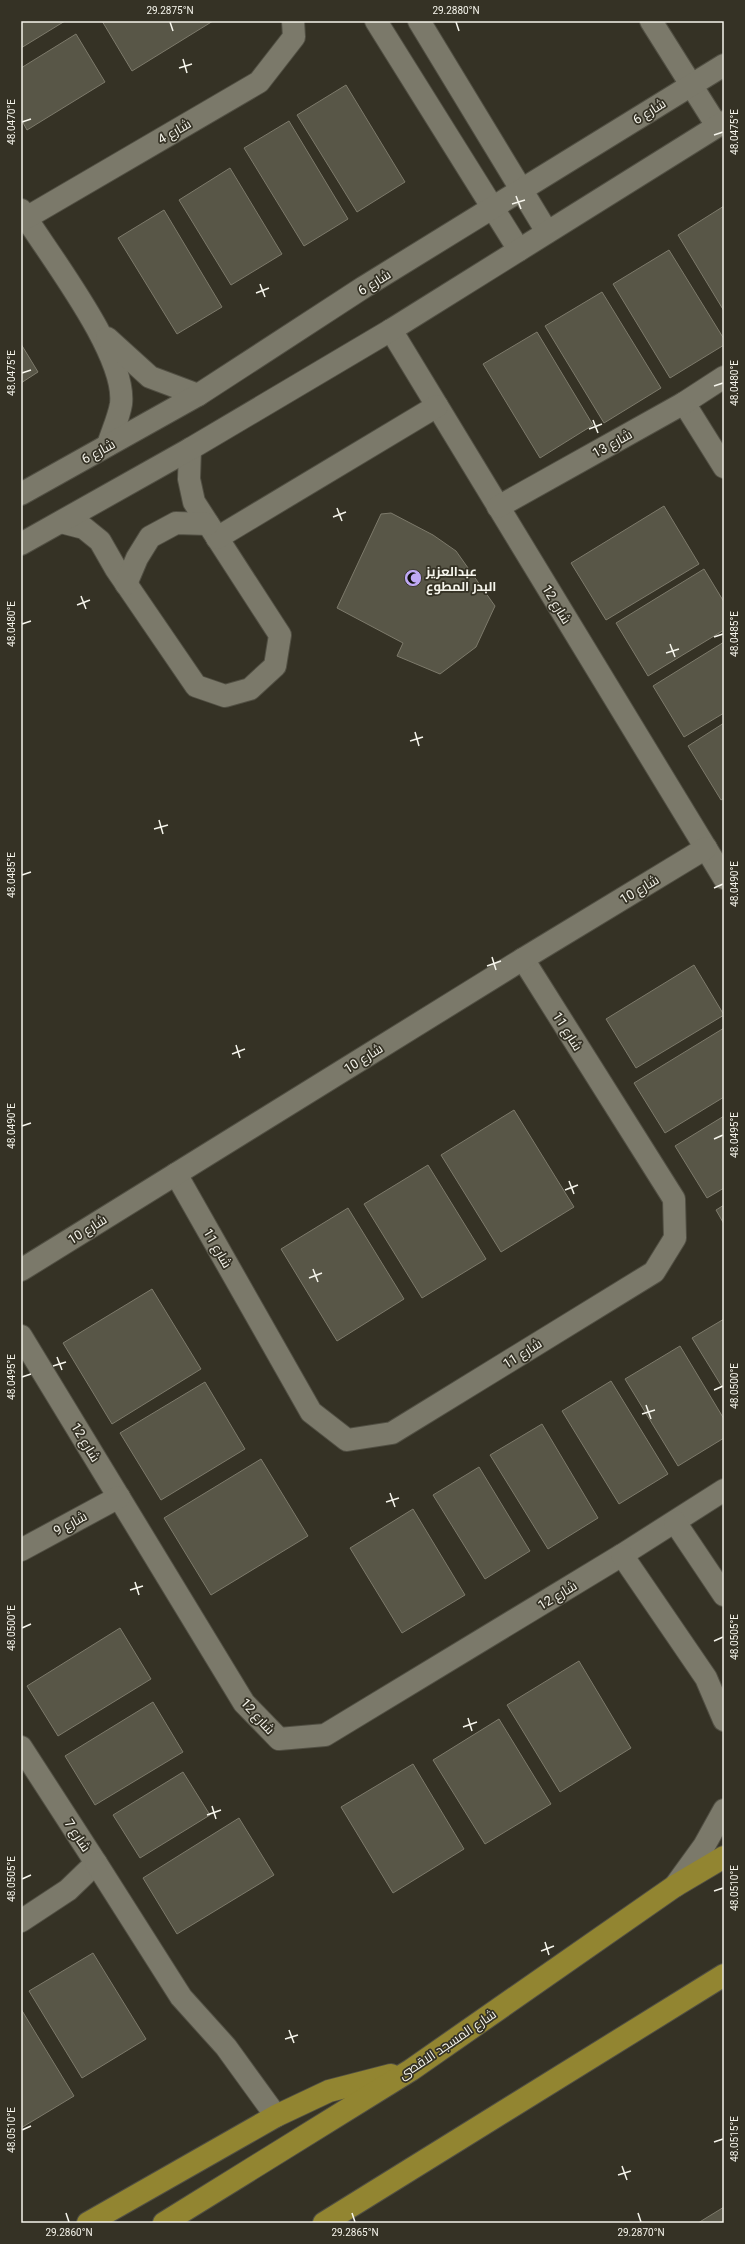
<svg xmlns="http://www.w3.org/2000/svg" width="745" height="2244" viewBox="0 0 745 2244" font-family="Roboto,Cairo,sans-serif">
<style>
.building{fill:#585647;stroke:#7d7a6b}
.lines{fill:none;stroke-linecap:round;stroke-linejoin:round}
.minor-casing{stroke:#514f43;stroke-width:24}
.major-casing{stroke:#514f43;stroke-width:24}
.minor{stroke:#7b796a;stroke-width:22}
.major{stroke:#928531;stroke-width:22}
.ticks{fill:none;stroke:#f6f5ec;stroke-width:1.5}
.labels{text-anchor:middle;stroke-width:3.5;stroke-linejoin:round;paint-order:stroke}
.street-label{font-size:13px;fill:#f6f5ec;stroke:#353225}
.poi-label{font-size:13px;font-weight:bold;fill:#f6f5ec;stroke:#353225;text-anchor:start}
.neatline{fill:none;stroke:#f6f5ec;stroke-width:1.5}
.ticks-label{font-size:10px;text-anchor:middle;fill:#f6f5ec}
</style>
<rect width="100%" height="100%" fill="#353225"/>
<g class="building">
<polygon points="21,21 65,21 21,48"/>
<polygon points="102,21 213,21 132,71"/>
<polygon points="76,34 105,82 27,130 21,119 21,68"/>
<polygon points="346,85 405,182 357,212 297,115"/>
<polygon points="289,121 348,219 304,246 244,148"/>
<polygon points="230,168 282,254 231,285 179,200"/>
<polygon points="724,206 724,311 678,235"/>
<polygon points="164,210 222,307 177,334 118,238"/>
<polygon points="669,250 724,339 724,345 670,378 613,284"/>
<polygon points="602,292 661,388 604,423 545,326"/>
<polygon points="537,332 593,425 540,458 483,364"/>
<polygon points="21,344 38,372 21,383"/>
<polygon points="664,506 699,564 606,620 571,563"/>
<polygon points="391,513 433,535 456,551 495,606 476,647 440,674 397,656 403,643 337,608 381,514"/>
<polygon points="704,569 724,602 724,630 648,676 616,623"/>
<polygon points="724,642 724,713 684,737 653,686"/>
<polygon points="724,723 724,798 721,800 688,746"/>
<polygon points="694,965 724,1015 636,1068 606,1019"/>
<polygon points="724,1028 724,1097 665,1133 634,1083"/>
<polygon points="514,1110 574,1207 501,1252 441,1155"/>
<polygon points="724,1116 724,1188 707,1198 675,1146"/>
<polygon points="428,1165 486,1259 422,1298 364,1204"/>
<polygon points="724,1205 724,1224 716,1210"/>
<polygon points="348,1208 404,1299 337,1341 281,1249"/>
<polygon points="152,1289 201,1369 112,1424 63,1343"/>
<polygon points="724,1319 724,1390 692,1338"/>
<polygon points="680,1346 724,1419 724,1438 678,1466 625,1379"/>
<polygon points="611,1381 668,1474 619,1504 562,1411"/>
<polygon points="205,1382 245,1449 161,1500 120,1433"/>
<polygon points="542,1424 598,1518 548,1549 490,1455"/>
<polygon points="261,1459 308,1536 211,1595 164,1518"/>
<polygon points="479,1467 530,1551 485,1579 433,1495"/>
<polygon points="413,1509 465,1595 402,1633 350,1548"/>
<polygon points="120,1628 151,1679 58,1736 27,1686"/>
<polygon points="579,1661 631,1748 560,1792 507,1705"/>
<polygon points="153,1702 183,1752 95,1805 65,1756"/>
<polygon points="499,1719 551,1804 485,1844 433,1760"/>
<polygon points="413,1764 464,1849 393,1893 341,1807"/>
<polygon points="183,1772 210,1815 140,1858 113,1815"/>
<polygon points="239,1818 274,1875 177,1934 143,1878"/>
<polygon points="93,1953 146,2039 82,2078 29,1991"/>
<polygon points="21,2009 74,2096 21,2128"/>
<polygon points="724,2207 724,2223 698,2223"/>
</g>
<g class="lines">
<defs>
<g id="minor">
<polyline points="376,21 519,250"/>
<polyline points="419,21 547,232"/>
<polyline points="651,21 717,126"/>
<path d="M 21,210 C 48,254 127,354 121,404 C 119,417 112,432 108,445"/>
<polyline points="26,218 259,82 294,37 293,21"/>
<polyline points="391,330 724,878"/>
<polyline points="107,338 150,377 198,395"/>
<polyline points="684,403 724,467"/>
<polyline points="21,494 198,395 364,287 724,65"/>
<polyline points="498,507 684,403 724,377"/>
<polyline points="61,522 84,528 100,541 116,569 196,686 225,696 250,689 275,666 280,635 194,502 189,479 190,449"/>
<polyline points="217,538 437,406"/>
<polyline points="21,544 190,449 391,330 724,122"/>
<polyline points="126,584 137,558 150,537 176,523 208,524"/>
<polyline points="176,1174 311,1412 347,1440 392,1433 654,1272 675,1238 674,1199 523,959"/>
<polyline points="21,1270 523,959 706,848"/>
<polyline points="21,1336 244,1703 279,1739 325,1735 622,1555 724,1490"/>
<polyline points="675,1522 724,1595"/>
<polyline points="21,1550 119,1497"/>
<polyline points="622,1555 706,1678 724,1720"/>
<polyline points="21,1747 96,1863 68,1890 21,1921"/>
<polyline points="96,1863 181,1997 226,2047 276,2116"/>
<polyline points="675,1886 704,1846 724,1810"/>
</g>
<g id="major">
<polyline points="88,2223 276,2116 329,2091 391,2075"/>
<polyline points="164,2223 411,2070 675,1886 724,1857"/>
<polyline points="324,2223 724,1975"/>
</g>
</defs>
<use href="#minor" class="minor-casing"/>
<use href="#major" class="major-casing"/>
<use href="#minor" class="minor"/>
<use href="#major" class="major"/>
</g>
<path class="ticks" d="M 170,22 L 173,31M 456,22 L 459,31M 183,59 L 187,73M 179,68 L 192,64M 22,122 L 31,119M 714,135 L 723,132M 516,196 L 521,209M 512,204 L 525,200M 260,284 L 265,297M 256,293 L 269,288M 22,373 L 31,370M 714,386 L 723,383M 593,420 L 598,433M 589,429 L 602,424M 337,508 L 342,521M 333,517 L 346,512M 81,596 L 86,609M 77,605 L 90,600M 22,624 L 31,621M 714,637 L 723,634M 670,644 L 675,657M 666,653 L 679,649M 415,732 L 419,746M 410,741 L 423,737M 159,820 L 163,834M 154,829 L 168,825M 22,875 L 31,872M 714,888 L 723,884M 492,957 L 496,970M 487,966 L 501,961M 236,1045 L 240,1058M 232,1054 L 245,1049M 22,1126 L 31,1123M 714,1139 L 723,1135M 569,1181 L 574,1194M 565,1190 L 578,1185M 313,1269 L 318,1282M 309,1278 L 322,1273M 57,1357 L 62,1370M 53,1366 L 66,1362M 22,1377 L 31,1374M 714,1390 L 723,1386M 646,1405 L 651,1419M 642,1414 L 655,1410M 390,1493 L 395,1507M 386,1502 L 399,1498M 135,1582 L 139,1595M 130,1590 L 143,1586M 22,1628 L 31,1624M 714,1641 L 723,1637M 468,1718 L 472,1731M 463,1727 L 477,1722M 212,1806 L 216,1819M 207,1815 L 221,1810M 22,1879 L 31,1875M 714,1891 L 723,1888M 545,1942 L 549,1955M 541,1951 L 554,1946M 289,2030 L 294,2043M 285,2039 L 298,2035M 22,2130 L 31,2126M 714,2142 L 723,2139M 622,2166 L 627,2180M 618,2175 L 631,2171M 66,2213 L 69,2222M 352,2213 L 355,2222M 638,2213 L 641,2222"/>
<defs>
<symbol id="mosque-disc" viewBox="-11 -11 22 22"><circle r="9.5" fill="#bfa9f4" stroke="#353225"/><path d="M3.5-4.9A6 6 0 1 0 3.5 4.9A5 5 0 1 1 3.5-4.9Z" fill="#111"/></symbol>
</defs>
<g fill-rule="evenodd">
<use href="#mosque-disc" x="403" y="568" width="20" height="20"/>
</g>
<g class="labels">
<g class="street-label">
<text transform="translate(649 111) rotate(-32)" y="5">شارع 6</text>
<text transform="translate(174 131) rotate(-30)" y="5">شارع 4</text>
<text transform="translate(374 282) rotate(-32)" y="5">شارع 6</text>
<text transform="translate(612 443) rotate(-29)" y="5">شارع 13</text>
<text transform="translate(98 451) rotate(-29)" y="5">شارع 6</text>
<text transform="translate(557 604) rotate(59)" y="5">شارع 12</text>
<text transform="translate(639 889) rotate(-31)" y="5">شارع 10</text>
<text transform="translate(568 1031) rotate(58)" y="5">شارع 11</text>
<text transform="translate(363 1058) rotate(-32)" y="5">شارع 10</text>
<text transform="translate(87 1229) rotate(-32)" y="5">شارع 10</text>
<text transform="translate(218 1248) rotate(60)" y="5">شارع 11</text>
<text transform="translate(522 1353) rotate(-32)" y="5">شارع 11</text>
<text transform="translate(86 1442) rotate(59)" y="5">شارع 12</text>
<text transform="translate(70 1523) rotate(-28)" y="5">شارع 9</text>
<text transform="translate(557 1595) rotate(-31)" y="5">شارع 12</text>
<text transform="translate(258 1716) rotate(48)" y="5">شارع 12</text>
<text transform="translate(78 1835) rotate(57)" y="5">شارع 7</text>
<text transform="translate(447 2044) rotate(-34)" y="5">شارع المسجد الاقصى</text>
</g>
<g class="poi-label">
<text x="426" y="576">عبدالعزيز<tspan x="426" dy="15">البدر المطوع</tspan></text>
</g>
</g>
<rect width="745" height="2244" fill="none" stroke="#353225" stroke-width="44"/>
<rect x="22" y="22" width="701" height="2200" class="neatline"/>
<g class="ticks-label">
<text x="170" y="14">29.2875°N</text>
<text x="456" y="14">29.2880°N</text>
<text transform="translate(11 122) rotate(-90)" y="4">48.0470°E</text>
<text transform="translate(734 132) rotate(-90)" y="4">48.0475°E</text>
<text transform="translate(11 373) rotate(-90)" y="4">48.0475°E</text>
<text transform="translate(734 383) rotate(-90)" y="4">48.0480°E</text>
<text transform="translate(11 624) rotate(-90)" y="4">48.0480°E</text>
<text transform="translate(734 634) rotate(-90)" y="4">48.0485°E</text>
<text transform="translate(11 875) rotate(-90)" y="4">48.0485°E</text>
<text transform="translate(734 884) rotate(-90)" y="4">48.0490°E</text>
<text transform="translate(11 1126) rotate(-90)" y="4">48.0490°E</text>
<text transform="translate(734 1135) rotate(-90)" y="4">48.0495°E</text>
<text transform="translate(11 1377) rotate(-90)" y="4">48.0495°E</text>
<text transform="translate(734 1386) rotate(-90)" y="4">48.0500°E</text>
<text transform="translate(11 1628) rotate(-90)" y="4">48.0500°E</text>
<text transform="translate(734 1637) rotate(-90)" y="4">48.0505°E</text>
<text transform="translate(11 1879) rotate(-90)" y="4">48.0505°E</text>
<text transform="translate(734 1888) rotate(-90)" y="4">48.0510°E</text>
<text transform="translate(11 2130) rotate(-90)" y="4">48.0510°E</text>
<text transform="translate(734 2139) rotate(-90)" y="4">48.0515°E</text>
<text x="69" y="2236">29.2860°N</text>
<text x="355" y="2236">29.2865°N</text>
<text x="641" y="2236">29.2870°N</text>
</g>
</svg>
